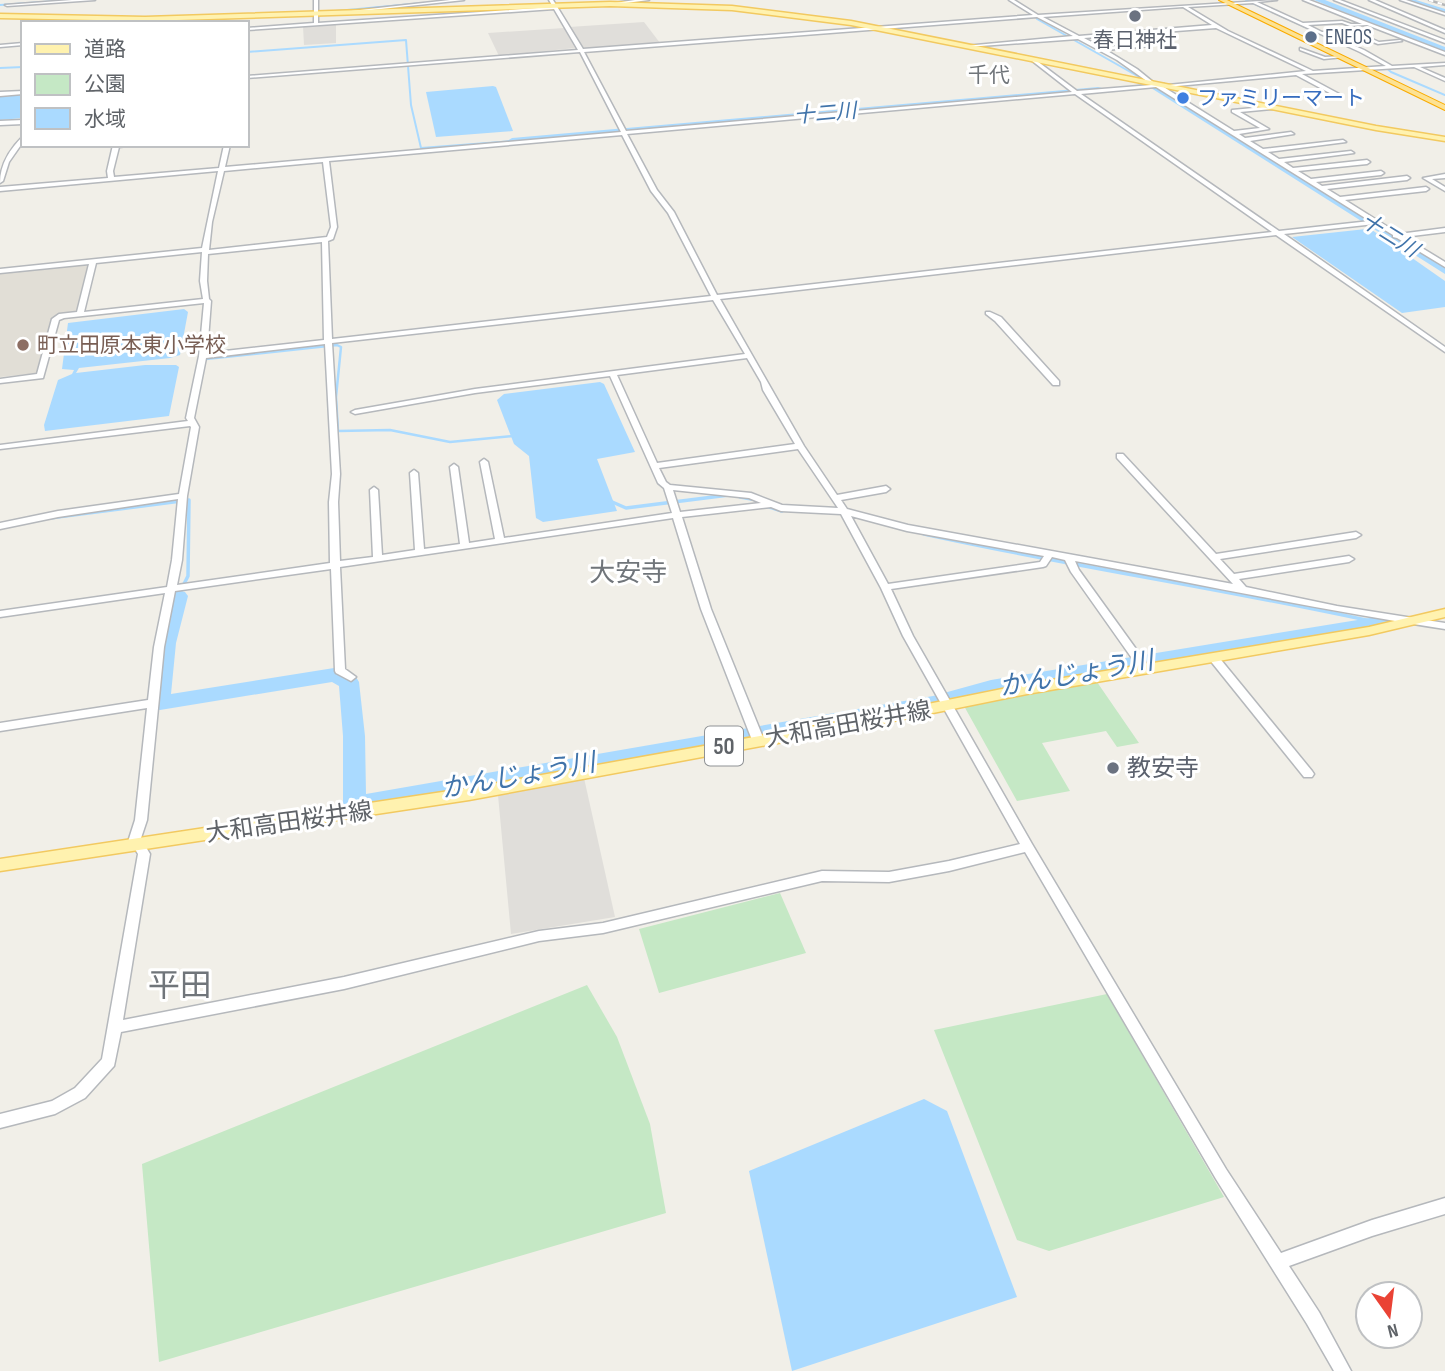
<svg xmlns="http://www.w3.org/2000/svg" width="1445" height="1371" viewBox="0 0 1445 1371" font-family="'Sofia Sans Condensed','Noto Sans JP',sans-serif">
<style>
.industrial{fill:#e0deda}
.education{fill:#e1ded6}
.green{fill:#c5e8c5}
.water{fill:#aadaff}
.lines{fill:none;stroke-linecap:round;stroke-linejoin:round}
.stream-far2{stroke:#aadaff;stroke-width:2}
.stream-far1{stroke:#aadaff;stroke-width:2.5}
.stream{stroke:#aadaff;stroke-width:3.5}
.river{fill:#aadaff;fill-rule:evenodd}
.minor-casing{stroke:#b5b8bc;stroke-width:3}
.major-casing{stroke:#f2c960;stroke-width:3}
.highway-casing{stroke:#f9ab00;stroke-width:2}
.minor{fill:#fff;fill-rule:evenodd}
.major{fill:#fff2af;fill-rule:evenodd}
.highway{fill:#fde293;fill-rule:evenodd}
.rail-casing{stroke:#b6b7b8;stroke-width:2.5}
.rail{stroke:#fff;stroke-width:2;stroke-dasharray:4.5;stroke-linecap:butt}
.worship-dot{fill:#6b7280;stroke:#fff;stroke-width:2.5}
.service-dot{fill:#5c6f8a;stroke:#fff;stroke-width:2.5}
.shop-dot{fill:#3f7fe0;stroke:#fff;stroke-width:2.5}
.education-dot{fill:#8d6e63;stroke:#fff;stroke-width:2.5}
.labels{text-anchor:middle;stroke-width:6;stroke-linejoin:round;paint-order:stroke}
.far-service-label{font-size:21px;fill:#4e5e75;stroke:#fff;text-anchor:start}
.far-worship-label{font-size:21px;fill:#5b616d;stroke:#fff}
.far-neighbourhood-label{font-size:21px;fill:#70757a;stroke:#fff}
.far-shop-label{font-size:21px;fill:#366cbe;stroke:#fff;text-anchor:start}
.far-water-label{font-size:21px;font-style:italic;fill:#4174aa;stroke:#fff}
.far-education-label{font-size:21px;fill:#785e54;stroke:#fff;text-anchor:start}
.shield{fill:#fff;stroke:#8f9295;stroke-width:2}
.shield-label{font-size:23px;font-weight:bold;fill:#5f6368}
.street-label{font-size:24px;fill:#5f6368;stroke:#fff}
.worship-label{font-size:24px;fill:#5b616d;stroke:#fff;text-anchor:start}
.neighbourhood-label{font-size:26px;fill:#70757a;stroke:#fff}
.water-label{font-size:26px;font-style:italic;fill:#4174aa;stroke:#fff}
.near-neighbourhood-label{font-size:32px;fill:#70757a;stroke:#fff}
</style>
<rect width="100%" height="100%" fill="#f1efe8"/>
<g class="industrial">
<polygon points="644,22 660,43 590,49 580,47 569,27"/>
<polygon points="336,23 336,43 304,45 303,26"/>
<polygon points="564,28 575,48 499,56 488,33"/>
<polygon points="584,778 615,917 511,934 498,795"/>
</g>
<polygon class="education" points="90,264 77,311 53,318 38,373 0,377 0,273"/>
<g class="green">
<polygon points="1097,682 1139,743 1117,747 1106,731 1042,743 1070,791 1017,801 964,706"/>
<polygon points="780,893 806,953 659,993 639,929"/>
<polygon points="587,985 617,1037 650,1124 666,1213 159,1362 142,1164"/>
<polygon points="1107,994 1224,1197 1049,1251 1017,1240 934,1030"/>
</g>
<g class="water">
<polygon points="493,86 496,87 513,131 436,137 426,92"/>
<polygon points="23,95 23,118 0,120 0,97"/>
<polygon points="1366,229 1372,230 1445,281 1445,307 1402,313 1292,237"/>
<polygon points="184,309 188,312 180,355 170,358 79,368 76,373 145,365 176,365 179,367 169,416 45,431 44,425 58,380 72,374 74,370 62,369 68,323"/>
<polygon points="600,382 604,384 635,452 597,459 617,511 543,522 536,518 529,456 514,444 497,400 504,394"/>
<polygon points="924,1099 947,1111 1017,1297 792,1371 749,1171"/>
</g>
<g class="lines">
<g class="stream-far2">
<polyline points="1246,0 1349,47"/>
<polyline points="0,5 70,0"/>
<polyline points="336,11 423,3"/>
<polyline points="1037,19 1148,82"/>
<polyline points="247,52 406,40 411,105 421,148 512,141"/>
<polyline points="1381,63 1391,72 1445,95"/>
<polyline points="0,68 23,67"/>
</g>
<polyline class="stream-far1" points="206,359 337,345 341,347 336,397 338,431 390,430 450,442 513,436"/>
<g class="stream">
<polyline points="740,497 757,500"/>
<polyline points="610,501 626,508 729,495"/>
<polyline points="766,506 782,511"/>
<polyline points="50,518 189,500 188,576 178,596"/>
<path d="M 924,534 C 1074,567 1225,589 1375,622"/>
</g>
<g class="river">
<polygon points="1314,0 1325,0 1445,47 1445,53"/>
<polygon points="1403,0 1416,0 1445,9 1445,15"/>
<polygon points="1153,82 1445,264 1445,274 1151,88 1130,90 1125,87"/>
<polygon points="1098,87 1102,88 1102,92 512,144 507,141 512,138"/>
<polygon points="178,590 185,592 188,596 176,643 171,694 334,668 356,677 359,682 365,736 366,794 933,696 991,680 1382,616 1389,617 1392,622 1389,627 1382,628 991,694 933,710 379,811 355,812 347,809 343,803 343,736 339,686 332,682 160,710 152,708 149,703 156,643 168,596 171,592"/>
</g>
<defs>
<g id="minor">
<polygon points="72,0 95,0 7,6 5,5"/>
<path d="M 314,0 L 318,0 L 318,23 L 553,7 L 549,0 L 553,0 L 583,49 L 1033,15 L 1009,0 L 1014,0 L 1038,15 L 1277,0 L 1257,2 L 1303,23 L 1342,21 L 1351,24 L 1362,24 L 1303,0 L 1309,0 L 1445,52 L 1445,55 L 1367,25 L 1350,26 L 1342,23 L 1308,25 L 1322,32 L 1362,31 L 1360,33 L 1328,34 L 1364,50 L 1392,66 L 1445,63 L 1445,65 L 1420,67 L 1445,78 L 1445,81 L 1414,67 L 1302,74 L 1341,95 L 1339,98 L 1296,75 L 1166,87 L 1168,85 L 1306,71 L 1216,28 L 1084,38 L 1101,47 L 1153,44 L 1151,46 L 1106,50 L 1137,69 L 1153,82 L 1151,84 L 1117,60 L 1078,39 L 967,47 L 965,46 L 1073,36 L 1037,17 L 584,52 L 626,131 L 1072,92 L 1031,60 L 1033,58 L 1077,91 L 1164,84 L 1162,86 L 1234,131 L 1260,128 L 1232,112 L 1232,110 L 1275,106 L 1273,109 L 1240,112 L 1269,129 L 1239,134 L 1245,138 L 1291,132 L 1294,134 L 1250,141 L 1263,149 L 1343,140 L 1346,142 L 1268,152 L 1279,159 L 1351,151 L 1354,153 L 1284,162 L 1293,168 L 1367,160 L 1370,162 L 1367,164 L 1298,171 L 1311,179 L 1381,171 L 1384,173 L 1381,175 L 1316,182 L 1322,186 L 1407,176 L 1410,178 L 1407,180 L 1327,189 L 1340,197 L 1426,187 L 1429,189 L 1426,191 L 1345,200 L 1399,234 L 1445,228 L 1445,232 L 1404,237 L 1445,262 L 1445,267 L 1397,238 L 1393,237 L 1393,235 L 1375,224 L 1284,234 L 1445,347 L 1445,352 L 1276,235 L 720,299 L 804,446 L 837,495 L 886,486 L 890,489 L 886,492 L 841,500 L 847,509 L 908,525 L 1233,584 L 1117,458 L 1117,454 L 1123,454 L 1216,554 L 1356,532 L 1361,535 L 1356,538 L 1220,559 L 1234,574 L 1349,556 L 1354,559 L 1349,562 L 1239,579 L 1246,587 L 1337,606 L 1445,623 L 1445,629 C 1321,610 1198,584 1075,561 L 1079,570 L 1149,667 L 1150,669 L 1149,671 L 1141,671 L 1071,572 L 1065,560 L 1052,557 L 1046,566 L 1043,567 L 891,589 L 913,636 L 1032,844 L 1226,1169 L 1281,1253 L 1372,1220 L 1445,1198 L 1445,1214 L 1372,1236 L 1289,1266 L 1319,1312 L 1351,1371 L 1334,1371 L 1307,1324 L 1216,1179 L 1025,852 L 949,871 L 889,882 L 822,881 L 603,933 L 539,941 L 344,989 L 121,1032 L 114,1066 L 85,1098 L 55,1114 L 0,1128 L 0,1114 L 52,1101 L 75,1088 L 102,1059 L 138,854 L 135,849 L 129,848 L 127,845 L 135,820 L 147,708 L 0,731 L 0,723 L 148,700 L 154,647 L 165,593 L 0,617 L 0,611 L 167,587 L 172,560 L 178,499 L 58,517 L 0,529 L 0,523 L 58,511 L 179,494 L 191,427 L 190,426 L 0,449 L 0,445 L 188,421 L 186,418 L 199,356 L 204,303 L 64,318 L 59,320 L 43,378 L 0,383 L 0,379 L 37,374 L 52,319 L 59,314 L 77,312 L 89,264 L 0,273 L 0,269 L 202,248 L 218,171 L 0,191 L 0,187 L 108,178 L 107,171 L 113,145 L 136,145 L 119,147 L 113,171 L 114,177 L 219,168 L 224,145 L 230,145 L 225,167 L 621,132 L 580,52 L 247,78 L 247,76 L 578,50 L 554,9 L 247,30 L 247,28 L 314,23 ZM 1253,3 L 1360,52 L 1386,66 L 1313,71 L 1228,31 L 1188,7 ZM 1183,7 L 1212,25 L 1079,36 L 1043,17 ZM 1156,87 L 1370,221 L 1279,231 L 1081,94 ZM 1075,94 L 1272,232 L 717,295 L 674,212 L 657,190 L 627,134 ZM 622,135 L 651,191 L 668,213 L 711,296 L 332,339 L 328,241 L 333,239 L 337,227 L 329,161 ZM 323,162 L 331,227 L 327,237 L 209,250 L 212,222 L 224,171 ZM 322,242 L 324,340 L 207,353 L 211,301 L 209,299 L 207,281 L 208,254 ZM 202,252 L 200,281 L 203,299 L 84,312 L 96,263 ZM 713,300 L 745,354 L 475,389 L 355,410 L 351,412 L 355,414 L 475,393 L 610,376 L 658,483 L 664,488 L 672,513 L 504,538 L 488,462 L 484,459 L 480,462 L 495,539 L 469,543 L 458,467 L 454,464 L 450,467 L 460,544 L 424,549 L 418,473 L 414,470 L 410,473 L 415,550 L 382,555 L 378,490 L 374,487 L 370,490 L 373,557 L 340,561 L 338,502 L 340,474 L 332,343 ZM 325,344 L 332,474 L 329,502 L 330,563 L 177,585 L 182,560 L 187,496 L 199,427 L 194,418 L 206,358 ZM 747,358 L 761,382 L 763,390 L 795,444 L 657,463 L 617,375 ZM 798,449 L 838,508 L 782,505 L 751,493 L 670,485 L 666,482 L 659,468 ZM 673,490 L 749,498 L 761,503 L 680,512 ZM 771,507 L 781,511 L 841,514 L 881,588 L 903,636 L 1020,844 L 949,861 L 889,872 L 822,871 L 603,923 L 539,931 L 344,977 L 123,1020 L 150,854 L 143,842 L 140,841 L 147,820 L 164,647 L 175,591 L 331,569 L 335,671 L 336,673 L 351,681 L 356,677 L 345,669 L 340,567 L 673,518 L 701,609 L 752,740 L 754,743 L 762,743 L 764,740 L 711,609 L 682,517 ZM 851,516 L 907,531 L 1044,556 L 1040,562 L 888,584 Z"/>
<polygon points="450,0 464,0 335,14 333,13"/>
<polygon points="635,0 649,0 610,5 608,4"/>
<polygon points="1334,0 1340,0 1445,40 1445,43"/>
<polygon points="1369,0 1375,0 1445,30 1445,33"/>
<polygon points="1400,0 1406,0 1445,13 1445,15"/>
<polygon points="1370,38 1379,42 1400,40 1402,41 1378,44 1368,40"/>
<polygon points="23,43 23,45 0,47 0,45"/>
<polygon points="1300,48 1325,57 1341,56 1343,57 1324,59 1300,50"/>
<polygon points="23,91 23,94 0,96 0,92"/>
<polygon points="23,120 23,124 0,125 0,121"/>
<path d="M 23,136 L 23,142 L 9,162 L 3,181 L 0,183 C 0,164 10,149 23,136 Z"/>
<polygon points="1445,174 1445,178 1432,179 1445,187 1445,191 1423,178"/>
<polygon points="986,312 990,312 1001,317 1059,381 1059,385 1053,385 995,321 986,314"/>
<polygon points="1213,654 1217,655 1312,771 1314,774 1312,777 1304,777 1209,659 1208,657 1209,655"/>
</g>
<g id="major">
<polygon points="610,2 732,6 851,21 1376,126 1445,137 1445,141 1376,130 851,25 732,10 610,6 145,21 0,18 0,14 145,17"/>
<polygon points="1445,609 1445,617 1369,635 1027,694 854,729 469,800 0,871 0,859 469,788 854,719 1027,684 1369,627"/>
</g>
<polygon id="highway" points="1219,0 1227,0 1445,105 1445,110"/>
</defs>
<use href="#minor" class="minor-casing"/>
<use href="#major" class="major-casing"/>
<use href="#highway" class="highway-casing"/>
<use href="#minor" class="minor"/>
<use href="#major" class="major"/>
<use href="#highway" class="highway"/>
<defs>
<polyline id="rail" points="1429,0 1445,5"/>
</defs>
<use href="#rail" class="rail-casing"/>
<use href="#rail" class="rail"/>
</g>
<g class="worship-dot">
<circle cx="1135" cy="16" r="7"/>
<circle cx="1113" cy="768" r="7"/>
</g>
<circle class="service-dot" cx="1311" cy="37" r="7"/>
<circle class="shop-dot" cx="1183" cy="98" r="7"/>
<circle class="education-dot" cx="23" cy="345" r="7"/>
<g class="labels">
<g class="far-service-label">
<text x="1325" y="44">ENEOS</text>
</g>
<g class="far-worship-label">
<text x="1135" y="47">春日神社</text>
</g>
<g class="far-neighbourhood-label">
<text x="989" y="82">千代</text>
</g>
<g class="far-shop-label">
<text x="1197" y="105">ファミリーマート</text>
</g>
<g class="far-water-label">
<text transform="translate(825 113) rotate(-5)" y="7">十二川</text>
<text transform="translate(1390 235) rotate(32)" y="7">十二川</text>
</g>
<g class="far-education-label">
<text x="37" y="352">町立田原本東小学校</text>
</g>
<rect class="shield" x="705" y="726.5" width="38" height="39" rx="5"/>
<g class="shield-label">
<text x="724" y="754">50</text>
</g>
<g class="street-label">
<text transform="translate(848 724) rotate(-10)" y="8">大和高田桜井線</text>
<text transform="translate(289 822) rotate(-8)" y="8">大和高田桜井線</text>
</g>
<g class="worship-label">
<text x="1127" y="776">教安寺</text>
</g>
<g class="neighbourhood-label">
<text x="628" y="581">大安寺</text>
</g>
<g class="water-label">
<text transform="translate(1076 673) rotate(-10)" y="9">かんじょう川</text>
<text transform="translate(518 775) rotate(-10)" y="9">かんじょう川</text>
</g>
<g class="near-neighbourhood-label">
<text x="180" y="996">平田</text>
</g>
</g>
<rect x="21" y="21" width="228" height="126" fill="#ffffff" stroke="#bfc1c3" stroke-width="2"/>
<rect x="35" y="44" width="35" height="10" fill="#fff2af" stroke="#bfc1c3" stroke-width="2"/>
<text x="84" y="56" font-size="21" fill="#5f6368">道路</text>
<rect x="35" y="74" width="35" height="21" fill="#c5e8c5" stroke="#bfc1c3" stroke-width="2"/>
<text x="84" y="91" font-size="21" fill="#5f6368">公園</text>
<rect x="35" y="108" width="35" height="21" fill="#aadaff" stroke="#bfc1c3" stroke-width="2"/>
<text x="84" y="126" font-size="21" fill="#5f6368">水域</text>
<g transform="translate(1389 1315) rotate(166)"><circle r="33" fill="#ffffff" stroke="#bfc1c3" stroke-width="2"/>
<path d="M0-5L12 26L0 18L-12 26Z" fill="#ea4335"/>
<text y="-10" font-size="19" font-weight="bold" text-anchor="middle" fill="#5f6368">N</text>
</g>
</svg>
